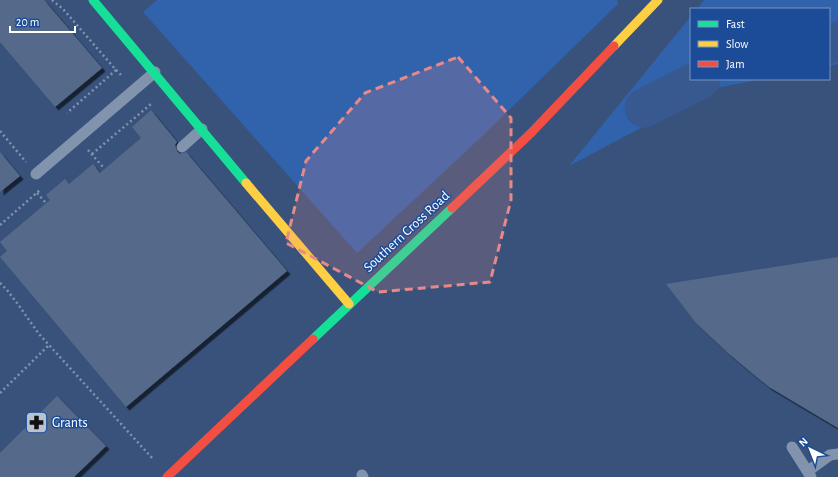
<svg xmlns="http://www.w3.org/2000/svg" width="838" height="477" viewBox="0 0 838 477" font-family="'Alegreya Sans',sans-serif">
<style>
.green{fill:#3162ac}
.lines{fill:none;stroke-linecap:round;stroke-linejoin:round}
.river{stroke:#38598f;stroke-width:39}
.building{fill:#556a8a;filter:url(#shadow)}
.path{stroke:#8293ad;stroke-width:2.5;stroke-dasharray:2 3;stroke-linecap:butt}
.lane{stroke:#8293ad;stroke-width:11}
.fast{stroke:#16e098;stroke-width:9}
.slow{stroke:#ffcf43;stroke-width:9}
.jam{stroke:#f24e42;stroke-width:9}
.marked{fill:#e88989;fill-opacity:0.2;stroke:#e88989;stroke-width:3;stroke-dasharray:8 5;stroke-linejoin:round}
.labels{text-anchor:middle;stroke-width:3;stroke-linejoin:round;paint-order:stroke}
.street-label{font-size:14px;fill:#fff;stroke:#1c4c97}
.poi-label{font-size:14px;fill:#fff;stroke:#1c4c97;text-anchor:start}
</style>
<defs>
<filter id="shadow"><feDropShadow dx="3.5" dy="3.5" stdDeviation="0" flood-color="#0009"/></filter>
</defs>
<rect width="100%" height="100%" fill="#38527b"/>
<g class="green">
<polygon points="157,0 617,0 618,4 477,141 357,253 143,12"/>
<polygon points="704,0 838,0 838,64 829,66 829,9 697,9"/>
<polygon points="691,16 691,79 763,79 716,88 569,166"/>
</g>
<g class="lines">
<g class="river">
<polyline points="829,44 838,41"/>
<polyline points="644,108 701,79"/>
</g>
</g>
<g class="building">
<polygon points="0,0 44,0 102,68 55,107 0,42"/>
<polygon points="151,110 177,142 175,145 177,151 180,154 186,152 287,271 126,407 0,257 7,251 0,242 50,200 46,195 65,179 69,184 93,164 100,173 141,138 132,127"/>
<polygon points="0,152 20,176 0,192"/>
<polygon points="838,257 838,428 769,387 729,354 696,323 666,284"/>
<polygon points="57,396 106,446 74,477 0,477 0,453"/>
</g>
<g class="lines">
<g class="path">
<polyline points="52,0 63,9 116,70 67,113"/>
<polyline points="116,70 123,77"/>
<polyline points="0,131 26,162"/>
<polyline points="88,150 103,167"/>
<polyline points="92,154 151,104"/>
<polyline points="37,193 45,202"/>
<polyline points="0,225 40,190"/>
<polyline points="0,283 7,290 17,303 39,334 153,459"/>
<polyline points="0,393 49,345"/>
</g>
<g class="lane">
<polyline points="182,147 202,129"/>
<polyline points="36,174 155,72"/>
<polyline points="792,447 811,477"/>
<polyline points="808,471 830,455 838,454"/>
<polyline points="362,475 363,477"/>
</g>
<g class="fast">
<polyline points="93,0 246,183"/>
<polyline points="313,339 452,208"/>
</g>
<g class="slow">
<polyline points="614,46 658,0"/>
<polyline points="246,183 349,304"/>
</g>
<g class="jam">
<polyline points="452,208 531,133 614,46"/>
<polyline points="167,477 313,339"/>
</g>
</g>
<path class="marked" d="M 458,57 L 511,118 L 511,200 L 490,282 L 378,292 L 286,243 L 306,161 L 365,93 Z"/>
<defs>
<symbol id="pharmacy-square" viewBox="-11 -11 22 22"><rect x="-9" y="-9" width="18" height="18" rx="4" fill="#b9c2d1" stroke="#1c4c97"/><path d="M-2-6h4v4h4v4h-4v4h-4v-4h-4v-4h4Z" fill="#111"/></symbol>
</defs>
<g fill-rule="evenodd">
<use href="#pharmacy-square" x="24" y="410" width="25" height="25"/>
</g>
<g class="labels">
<g class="street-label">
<text transform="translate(406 231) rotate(-43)" y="5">Southern Cross Road</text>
</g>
<g class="poi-label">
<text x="52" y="427">Grants</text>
</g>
</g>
<rect x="690" y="8" width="140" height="72" fill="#1c4c97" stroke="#7794c1"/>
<rect x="698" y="21" width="20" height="6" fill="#16e098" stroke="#7794c1"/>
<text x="726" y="28" font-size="12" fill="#ffffff">Fast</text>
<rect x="698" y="41" width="20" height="6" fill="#ffcf43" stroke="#7794c1"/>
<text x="726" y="48" font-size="12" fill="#ffffff">Slow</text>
<rect x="698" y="61" width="20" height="6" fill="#f24e42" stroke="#7794c1"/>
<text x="726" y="68" font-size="12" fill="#ffffff">Jam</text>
<g transform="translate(810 449) rotate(317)" stroke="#1c4c97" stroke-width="3" paint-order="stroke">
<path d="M0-3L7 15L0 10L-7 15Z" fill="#ffffff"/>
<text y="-6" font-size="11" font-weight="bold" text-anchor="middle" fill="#ffffff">N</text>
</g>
<path d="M10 26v6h65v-6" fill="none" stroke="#ffffff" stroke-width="2"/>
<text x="16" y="26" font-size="12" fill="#ffffff" stroke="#1c4c97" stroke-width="3" paint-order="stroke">20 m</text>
</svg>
